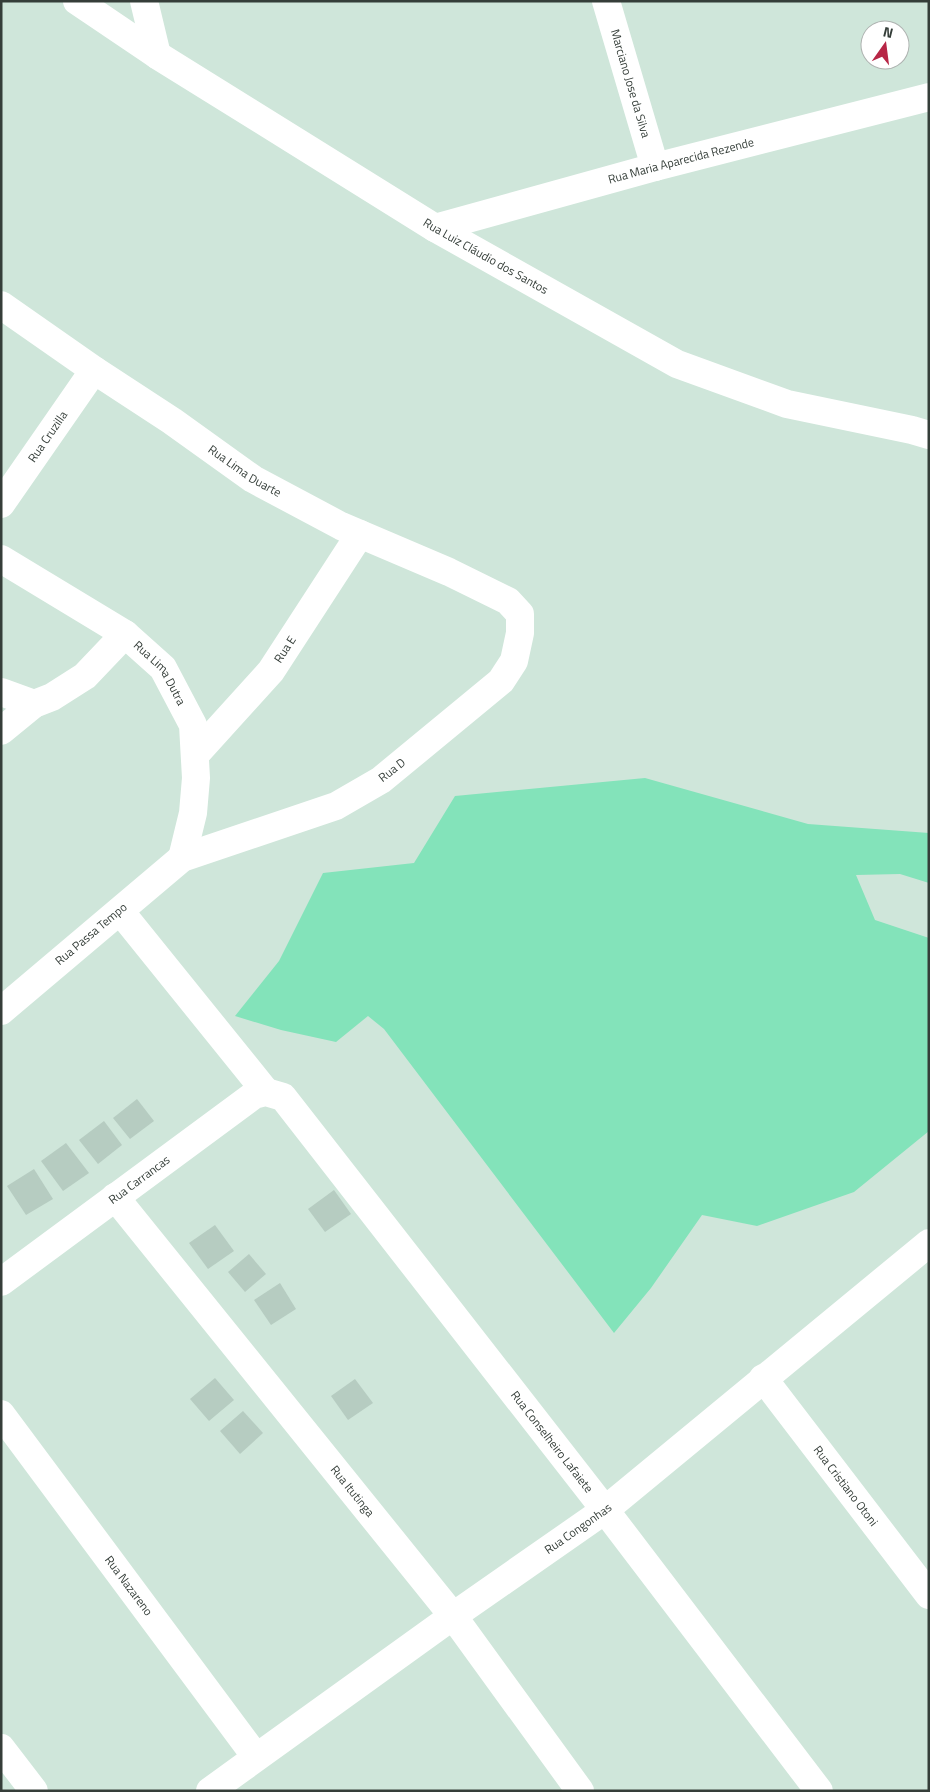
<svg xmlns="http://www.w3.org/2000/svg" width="930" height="1792" viewBox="0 0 930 1792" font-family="'Titillium Web',sans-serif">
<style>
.green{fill:#83e3ba}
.building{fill:#b6ccc1}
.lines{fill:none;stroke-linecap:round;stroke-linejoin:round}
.minor{stroke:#fff;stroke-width:28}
.labels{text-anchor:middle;stroke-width:4;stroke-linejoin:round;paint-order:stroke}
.street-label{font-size:12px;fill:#353e39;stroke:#fff}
</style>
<rect width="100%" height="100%" fill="#cfe6da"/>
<polygon class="green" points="645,778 808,824 929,833 929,883 900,874 856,875 875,920 929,938 929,1131 854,1192 757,1226 702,1215 651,1288 614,1333 384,1029 368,1016 336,1042 281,1030 235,1016 279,961 323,873 414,863 455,796"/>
<g class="building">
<polygon points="137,1099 154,1121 130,1139 113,1118"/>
<polygon points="104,1121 122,1145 98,1164 79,1140"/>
<polygon points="66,1143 89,1173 63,1191 41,1161"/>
<polygon points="34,1169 53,1199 26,1215 7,1186"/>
<polygon points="334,1190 351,1214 325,1232 308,1209"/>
<polygon points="215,1225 234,1251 208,1269 189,1243"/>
<polygon points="249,1254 266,1274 245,1292 228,1272"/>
<polygon points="280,1283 296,1309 271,1325 254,1300"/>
<polygon points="215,1378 234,1400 209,1421 190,1399"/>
<polygon points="355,1379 373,1403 348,1420 331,1396"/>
<polygon points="243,1411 263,1433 240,1454 220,1431"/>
</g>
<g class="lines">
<g class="minor">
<path id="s1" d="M 77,1 L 157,55 L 435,228 L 677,364 L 787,404 L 912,430 L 929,435"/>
<polyline points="144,1 157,55"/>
<path id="s2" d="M 606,1 L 655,167"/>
<path id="s3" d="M 435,228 L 655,167 L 929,97"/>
<path id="s4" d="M 1,305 L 94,370 L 172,421 L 253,479 L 341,526 L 449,572 L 508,601 L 520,614 L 520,633 L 514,661 L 501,681 L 381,780 L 336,806 L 182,858 L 1,1011"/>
<path id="s5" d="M 1,504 L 94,370"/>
<path id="s6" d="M 1,559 L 125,634 L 163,668 L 193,725 L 196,778 L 193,813 L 182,858"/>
<polyline points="1,692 34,704"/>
<polyline points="1,731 34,704 52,697 85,676 125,634"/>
<path id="s7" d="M 195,755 L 271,671 L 360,534"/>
<polyline points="120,911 266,1092"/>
<path id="s8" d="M 115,1197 L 453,1616 L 580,1791"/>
<path id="s9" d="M 1,1282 L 254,1095 L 266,1092 L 283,1097 L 605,1510 L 819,1791"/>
<path id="s10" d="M 763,1378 L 929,1595"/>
<path id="s11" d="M 1,1414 L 256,1757"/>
<polyline points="1,1748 34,1791"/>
<path id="s12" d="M 210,1791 L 453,1616 L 605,1510 L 929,1243"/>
</g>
</g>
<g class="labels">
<g class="street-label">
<text dy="4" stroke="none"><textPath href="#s2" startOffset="86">Marciano Jose da Silva</textPath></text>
<text dy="4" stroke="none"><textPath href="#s3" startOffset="255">Rua Maria Aparecida Rezende</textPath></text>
<text dy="4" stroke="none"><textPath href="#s1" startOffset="482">Rua Luiz Cláudio dos Santos</textPath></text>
<text dy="4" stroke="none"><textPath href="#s5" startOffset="82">Rua Cruzilla</textPath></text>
<text dy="4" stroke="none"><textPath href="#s4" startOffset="295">Rua Lima Duarte</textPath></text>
<text dy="4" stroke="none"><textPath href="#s7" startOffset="139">Rua E</textPath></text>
<text dy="4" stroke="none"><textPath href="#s6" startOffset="198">Rua Lima Dutra</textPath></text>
<text transform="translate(392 770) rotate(-38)" y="4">Rua D</text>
<text transform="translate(91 934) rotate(-40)" y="4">Rua Passa Tempo</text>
<text dy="4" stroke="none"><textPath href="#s9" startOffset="172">Rua Carrancas</textPath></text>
<text dy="4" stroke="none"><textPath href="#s9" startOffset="782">Rua Conselheiro Lafaiete</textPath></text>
<text dy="4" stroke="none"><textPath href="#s10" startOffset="136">Rua Cristiano Otoni</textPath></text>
<text dy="4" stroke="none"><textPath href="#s8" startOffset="378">Rua Itutinga</textPath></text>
<text dy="4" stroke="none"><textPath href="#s12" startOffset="452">Rua Congonhas</textPath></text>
<text dy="4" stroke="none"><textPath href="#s11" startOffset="214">Rua Nazareno</textPath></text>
</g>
</g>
<rect width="930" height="1792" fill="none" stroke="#353e39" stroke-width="5"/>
<g transform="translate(885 45) rotate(14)"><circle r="24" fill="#ffffff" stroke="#aeb2b0"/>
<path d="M0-4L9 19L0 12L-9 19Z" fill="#b72646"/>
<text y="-8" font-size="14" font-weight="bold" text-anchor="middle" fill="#353e39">N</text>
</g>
</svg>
